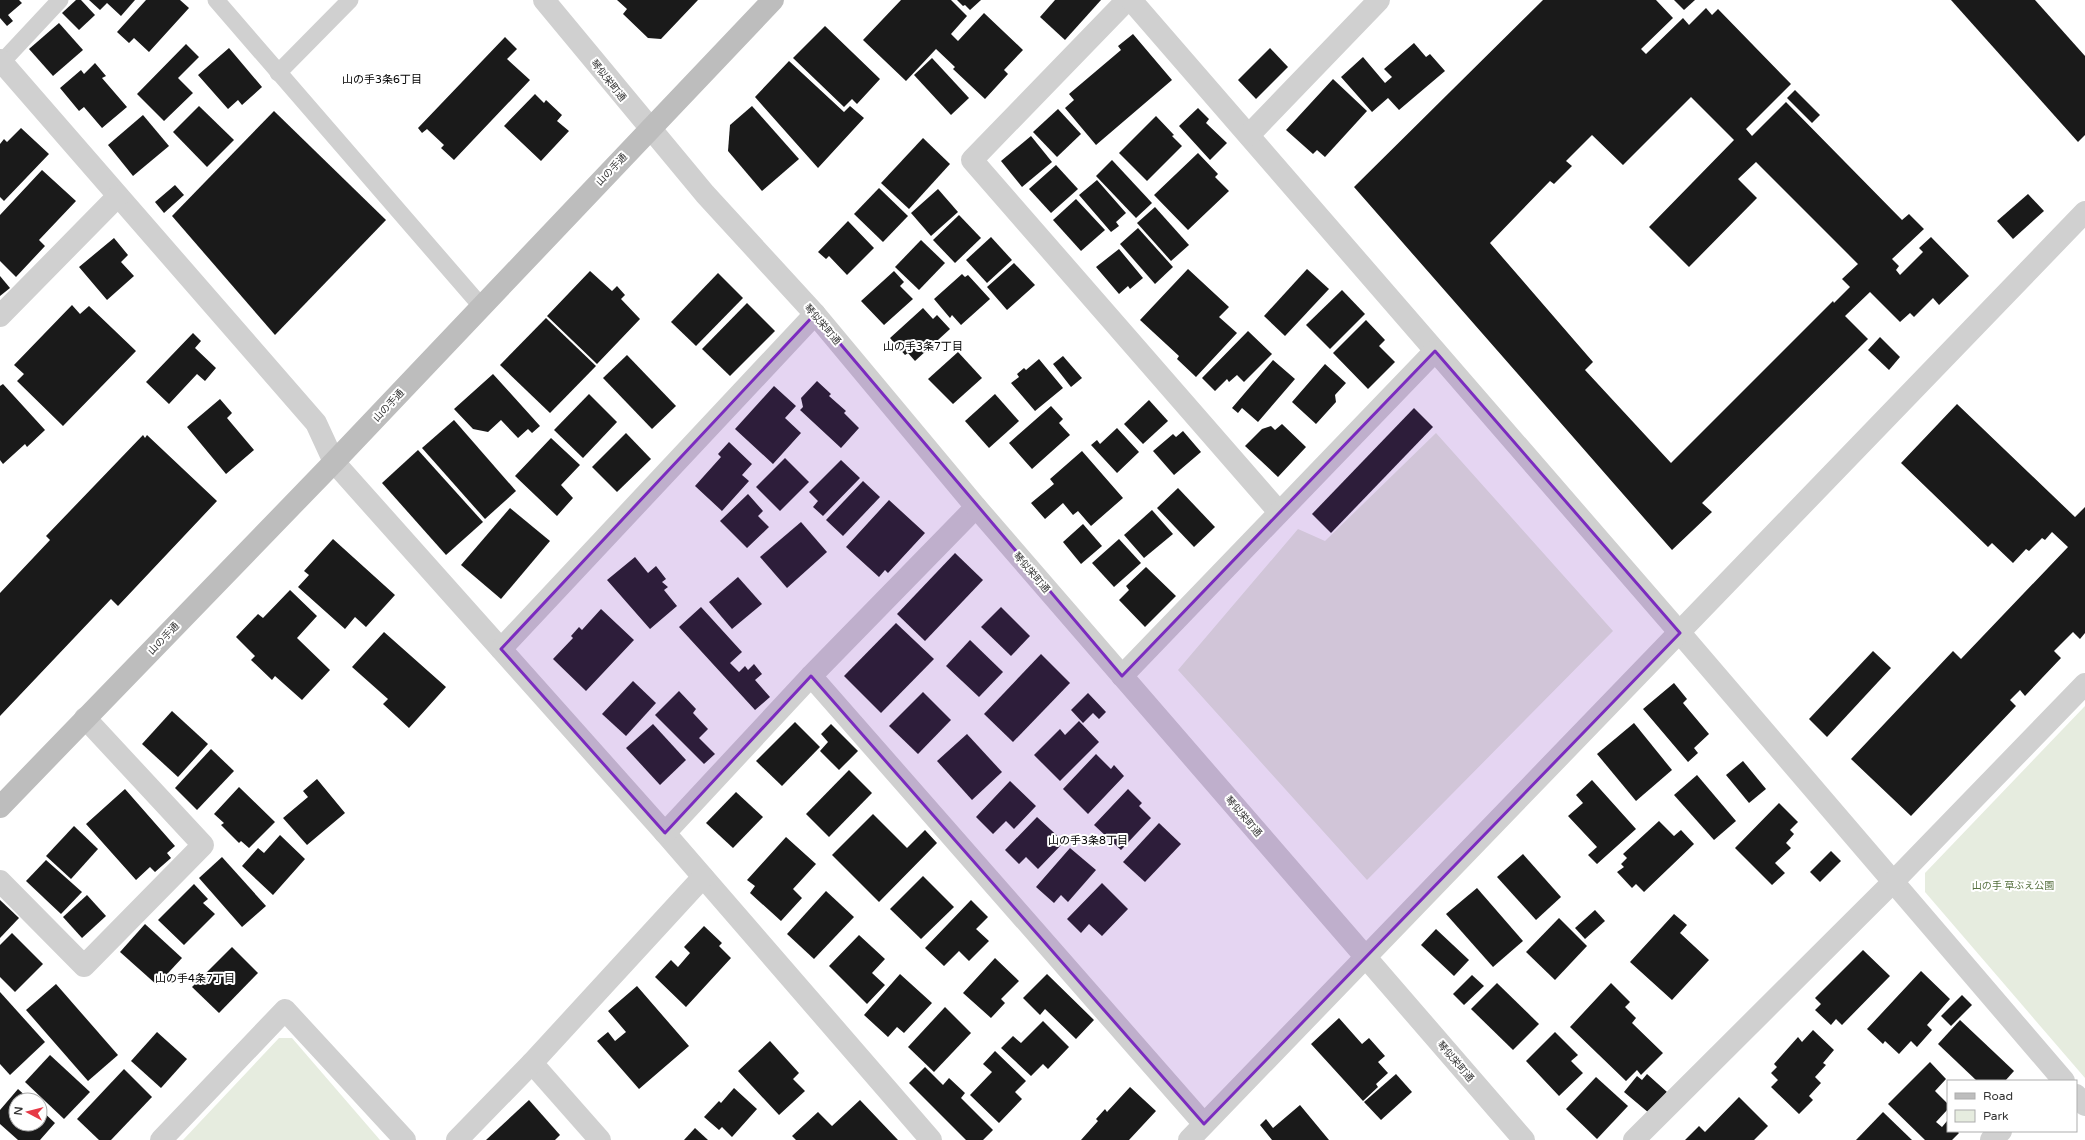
<svg xmlns="http://www.w3.org/2000/svg" width="2085" height="1140" viewBox="0 0 2085 1140" font-family="'Varela Round','Noto Sans JP',sans-serif">
<style>
.green{fill:#e6ecdf}
.building{fill:#1a1a1a;fill-rule:evenodd}
.lines{fill:none;stroke-linecap:round;stroke-linejoin:round}
.service{stroke:#d0d0d0;stroke-width:17}
.minor{stroke:#d0d0d0;stroke-width:22}
.tertiary{stroke:#d0d0d0;stroke-width:22}
.secondary{stroke:#bdbdbd;stroke-width:22}
.marked{fill:#7b2cbf;fill-opacity:0.2;stroke:#7b2cbf;stroke-width:3;stroke-linejoin:round}
.labels{text-anchor:middle;stroke-width:4;stroke-linejoin:round;paint-order:stroke}
.street-label{font-size:10px;fill:#333;stroke:#fff}
.park-label{font-size:10px;fill:#56703f;stroke:#fff}
.neighbourhood-label{font-size:11px;fill:#000;stroke:#fff}
</style>
<rect width="100%" height="100%" fill="#fff"/>
<g class="green">
<polygon points="1436,433 1613,631 1367,880 1178,670 1298,529 1325,541"/>
<polygon points="2085,706 2085,1078 1925,892 1925,873"/>
<polygon points="279,1038 292,1038 380,1140 183,1140"/>
</g>
<g class="building">
<polygon points="0,0 19,0 22,3 8,15 13,21 7,26 0,18"/>
<polygon points="76,0 81,0 95,15 79,30 62,13"/>
<polygon points="89,0 135,0 121,16 107,3 100,10"/>
<polygon points="146,0 180,0 189,8 149,52 134,38 129,43 117,32"/>
<polygon points="617,0 698,0 661,39 648,38 623,14 627,9"/>
<polygon points="901,0 951,0 967,16 951,34 958,41 984,13 1023,50 1004,70 1008,74 985,99 953,69 955,67 936,49 906,81 863,40"/>
<polygon points="957,0 981,0 970,10 965,5 963,6"/>
<polygon points="1055,0 1101,0 1065,40 1040,17"/>
<path d="M 1543,0 L 1656,0 L 1673,18 L 1641,49 L 1646,54 L 1683,18 L 1689,25 L 1706,8 L 1712,15 L 1718,9 L 1791,84 L 1746,129 L 1752,136 L 1786,102 L 1902,220 L 1909,214 L 1924,229 L 1892,259 L 1899,266 L 1896,270 L 1900,275 L 1923,252 L 1919,248 L 1931,237 L 1969,276 L 1939,305 L 1933,298 L 1914,317 L 1910,313 L 1900,322 L 1870,292 L 1845,316 L 1868,339 L 1702,503 L 1712,512 L 1672,550 L 1354,187 ZM 1691,97 L 1734,140 L 1649,227 L 1689,267 L 1757,198 L 1738,179 L 1756,162 L 1858,264 L 1842,279 L 1850,287 L 1834,303 L 1833,301 L 1671,463 L 1585,370 L 1593,362 L 1490,243 L 1550,181 L 1554,184 L 1572,166 L 1566,161 L 1592,135 L 1623,165 Z"/>
<polygon points="1674,0 1695,0 1684,10"/>
<polygon points="1951,0 2035,0 2085,56 2085,135 2078,142"/>
<polygon points="59,23 83,50 53,76 29,49"/>
<polygon points="825,26 880,79 857,104 852,99 844,107 793,58"/>
<polygon points="1133,34 1172,80 1096,145 1065,108 1074,100 1069,94 1121,50 1118,46"/>
<polygon points="505,37 517,49 507,59 530,80 454,160 441,148 444,145 427,129 422,133 418,128"/>
<polygon points="1414,43 1426,57 1430,54 1445,71 1399,110 1388,98 1372,112 1341,77 1363,57 1385,83 1392,77 1384,69"/>
<polygon points="186,44 199,57 178,78 193,93 164,121 137,94"/>
<polygon points="229,48 262,87 242,105 238,100 228,109 198,75"/>
<polygon points="1270,48 1288,67 1256,99 1238,80"/>
<polygon points="932,58 969,98 951,115 914,75"/>
<polygon points="789,61 844,112 850,106 864,118 818,168 755,97"/>
<polygon points="95,63 106,76 102,78 127,107 102,128 84,107 79,111 60,88 81,70 84,74"/>
<polygon points="1333,79 1367,111 1325,157 1317,150 1313,154 1286,130"/>
<polygon points="1795,90 1820,115 1812,123 1787,98"/>
<polygon points="535,94 544,103 546,100 562,115 557,121 569,131 541,161 504,126"/>
<polygon points="199,106 234,140 207,167 173,132"/>
<polygon points="752,106 799,159 762,191 728,151 730,125"/>
<polygon points="1198,108 1209,119 1206,123 1227,143 1210,160 1179,126"/>
<polygon points="1058,109 1081,134 1057,157 1033,132"/>
<polygon points="274,111 386,220 275,335 172,216"/>
<polygon points="143,115 169,146 133,176 108,145"/>
<polygon points="1156,116 1174,135 1172,136 1182,146 1147,181 1119,153"/>
<polygon points="21,128 49,154 4,201 0,197 0,144 4,139 7,142"/>
<polygon points="1031,136 1052,162 1022,187 1001,161"/>
<polygon points="923,138 950,164 909,209 881,183"/>
<polygon points="1198,153 1218,174 1215,177 1229,191 1188,230 1154,195"/>
<polygon points="1112,160 1152,203 1136,218 1096,176"/>
<polygon points="1056,165 1078,189 1051,213 1029,189"/>
<polygon points="42,170 76,201 39,240 45,246 16,277 0,261 0,215"/>
<polygon points="1097,180 1126,213 1116,222 1119,226 1111,232 1079,195"/>
<polygon points="175,185 184,195 164,213 155,202"/>
<polygon points="879,188 908,216 883,242 854,214"/>
<polygon points="938,189 958,212 931,236 911,213"/>
<polygon points="2028,194 2044,211 2013,239 1997,221"/>
<polygon points="1076,199 1105,230 1081,251 1053,220"/>
<polygon points="1155,207 1189,245 1171,261 1137,223"/>
<polygon points="959,215 981,238 955,263 933,240"/>
<polygon points="848,221 874,248 847,275 829,256 826,259 818,252"/>
<polygon points="1138,228 1173,267 1155,284 1120,244"/>
<polygon points="991,237 1012,260 987,283 966,260"/>
<polygon points="114,238 128,255 121,262 134,276 107,300 79,267"/>
<polygon points="921,240 945,263 919,290 895,267"/>
<polygon points="1119,249 1143,278 1130,289 1128,286 1119,294 1096,267"/>
<polygon points="1014,263 1035,285 1007,310 987,287"/>
<polygon points="1188,269 1229,307 1219,317 1237,333 1196,377 1177,359 1179,356 1140,320"/>
<polygon points="1307,269 1329,289 1285,336 1264,316"/>
<polygon points="590,271 612,291 617,286 625,295 621,299 640,319 597,364 547,316"/>
<polygon points="894,271 904,282 900,286 913,299 884,325 861,301"/>
<polygon points="718,273 743,298 696,346 671,322"/>
<polygon points="962,274 965,277 968,275 990,299 961,325 952,315 950,318 934,299"/>
<polygon points="0,276 10,288 0,296"/>
<polygon points="1342,290 1365,314 1330,349 1306,325"/>
<polygon points="747,303 775,331 730,376 702,349"/>
<polygon points="72,305 80,314 89,306 136,351 63,426 17,381 24,374 14,365"/>
<polygon points="923,308 933,319 937,315 950,329 915,361 908,353 905,355 890,338"/>
<polygon points="546,318 596,366 550,413 500,365"/>
<polygon points="1366,320 1385,340 1379,346 1395,362 1368,389 1333,353"/>
<polygon points="1248,331 1272,354 1244,382 1237,375 1229,382 1227,379 1215,391 1202,378"/>
<polygon points="193,333 201,341 195,348 216,368 205,381 197,374 169,404 146,382"/>
<polygon points="1880,337 1900,357 1889,370 1868,350"/>
<polygon points="958,352 982,378 953,404 928,379"/>
<polygon points="627,355 676,406 652,429 603,378"/>
<polygon points="1063,356 1082,378 1071,387 1053,364"/>
<polygon points="1039,359 1063,388 1035,411 1011,383 1019,377 1017,374 1024,368 1026,370"/>
<polygon points="1273,360 1295,379 1258,422 1242,408 1238,413 1232,408"/>
<polygon points="1325,364 1346,383 1335,395 1336,402 1316,424 1292,402"/>
<polygon points="493,374 540,426 532,433 528,429 518,438 501,420 488,432 473,429 454,409"/>
<polygon points="817,381 831,394 829,396 846,411 844,413 859,428 841,448 800,410 803,407 801,398"/>
<polygon points="3,384 45,430 27,447 25,444 3,464 0,460 0,386"/>
<polygon points="774,386 796,406 785,418 801,433 773,464 735,429"/>
<polygon points="589,394 617,422 583,458 554,430"/>
<polygon points="995,394 1019,421 989,448 965,421"/>
<polygon points="220,399 232,413 227,418 254,450 226,474 187,427"/>
<polygon points="1149,400 1168,421 1143,444 1124,424"/>
<polygon points="1957,404 2075,517 2085,507 2085,633 2080,639 2073,632 2054,651 2061,658 2025,696 2020,690 2010,700 2016,706 1911,816 1851,759 1953,651 1961,659 2068,547 2052,532 2045,540 2042,538 2029,551 2026,549 2013,563 1992,543 1988,547 1901,463"/>
<polygon points="1051,406 1063,419 1059,423 1070,435 1032,469 1009,443"/>
<polygon points="1414,408 1433,427 1331,533 1312,514"/>
<polygon points="454,420 516,491 485,519 422,448"/>
<polygon points="1282,424 1306,447 1278,477 1245,446 1262,429 1271,426 1275,430"/>
<polygon points="1117,428 1139,452 1117,473 1091,445 1097,440 1100,444"/>
<polygon points="1183,431 1201,452 1174,475 1153,451 1173,434 1176,437"/>
<polygon points="626,433 651,459 617,492 592,467"/>
<polygon points="143,435 145,438 147,435 217,501 118,606 111,599 0,716 0,593 50,540 46,536"/>
<polygon points="551,438 580,465 561,485 573,498 557,516 515,476"/>
<polygon points="729,442 752,464 742,475 749,481 722,511 695,486 721,457 718,454"/>
<polygon points="418,450 483,522 446,555 382,483"/>
<polygon points="1082,451 1123,498 1091,526 1078,511 1073,515 1063,503 1045,519 1031,503 1054,484 1050,479"/>
<polygon points="785,458 809,482 780,511 756,487"/>
<polygon points="841,460 860,478 823,516 813,507 818,501 809,492"/>
<polygon points="863,481 880,497 843,536 826,520"/>
<polygon points="1178,488 1215,527 1194,547 1157,508"/>
<polygon points="748,494 763,511 758,516 769,527 747,548 720,521"/>
<polygon points="889,500 925,533 888,573 885,570 879,577 846,547"/>
<polygon points="510,508 550,541 501,599 461,565"/>
<polygon points="1152,510 1173,534 1144,558 1124,535"/>
<polygon points="801,522 827,552 787,588 760,557"/>
<polygon points="1083,524 1102,546 1081,564 1063,542"/>
<polygon points="333,539 395,595 366,627 355,617 345,629 298,587 309,575 304,571"/>
<polygon points="1119,539 1141,563 1114,587 1092,563"/>
<polygon points="955,553 983,580 925,641 897,614"/>
<polygon points="635,557 648,573 656,566 666,579 662,582 668,587 664,590 677,606 650,629 607,580"/>
<polygon points="1146,567 1176,596 1145,627 1119,600 1129,590 1126,586"/>
<polygon points="738,577 762,604 732,629 709,602"/>
<polygon points="290,590 317,616 297,638 330,670 302,700 275,676 272,680 251,660 255,656 236,637 258,614 263,618"/>
<polygon points="701,607 742,652 730,663 739,672 745,666 748,670 754,664 762,674 755,680 770,697 755,710 679,627"/>
<polygon points="1001,607 1030,636 1011,656 981,627"/>
<polygon points="601,609 634,640 586,691 553,659 573,638 571,636 579,627 582,630"/>
<polygon points="896,623 934,659 881,713 844,676"/>
<polygon points="384,632 446,687 409,728 383,704 388,699 352,667"/>
<polygon points="970,640 1003,672 979,697 946,666"/>
<polygon points="1873,651 1891,668 1827,737 1809,719"/>
<polygon points="1041,654 1070,683 1013,742 984,714"/>
<polygon points="633,681 656,703 626,736 602,714"/>
<polygon points="1674,683 1687,699 1683,703 1709,734 1694,748 1698,753 1688,762 1643,709"/>
<polygon points="679,691 696,709 693,713 708,729 699,738 715,754 704,764 655,715"/>
<polygon points="923,692 951,720 918,754 889,726"/>
<polygon points="1088,693 1106,712 1099,719 1093,713 1083,723 1071,710"/>
<polygon points="172,711 208,744 178,777 142,744"/>
<polygon points="1079,721 1099,742 1060,781 1034,755 1060,729 1065,735"/>
<polygon points="795,722 820,747 782,786 756,761"/>
<polygon points="1634,723 1672,770 1636,801 1597,754"/>
<polygon points="653,724 686,760 660,785 626,748"/>
<polygon points="831,724 858,751 839,770 820,751 828,742 821,734"/>
<polygon points="967,734 1002,772 972,800 937,761"/>
<polygon points="211,749 234,771 197,810 175,788"/>
<polygon points="1096,754 1111,769 1114,765 1124,776 1088,814 1063,789"/>
<polygon points="1743,761 1766,789 1749,803 1726,775"/>
<polygon points="849,770 872,793 829,837 806,814"/>
<polygon points="1697,775 1736,821 1714,840 1674,795"/>
<polygon points="317,779 345,813 307,845 283,818 308,797 303,791"/>
<polygon points="1592,780 1636,829 1597,864 1588,855 1597,847 1568,816 1583,803 1576,795"/>
<polygon points="1010,781 1036,806 1014,829 1006,821 993,834 976,817"/>
<polygon points="239,787 275,822 249,848 241,841 239,843 221,825 224,823 214,814"/>
<polygon points="125,789 175,846 167,853 171,858 155,872 150,867 136,880 86,824"/>
<polygon points="1128,789 1142,803 1139,806 1151,818 1121,850 1094,825"/>
<polygon points="736,792 763,817 733,848 706,823"/>
<polygon points="1779,803 1798,822 1790,830 1794,834 1786,843 1791,848 1775,863 1785,873 1772,885 1735,848"/>
<polygon points="873,814 907,848 925,830 937,843 879,902 832,855"/>
<polygon points="1037,817 1064,842 1038,869 1026,857 1019,864 1005,850"/>
<polygon points="1659,821 1674,836 1681,830 1694,844 1644,892 1636,884 1632,888 1617,872 1624,867 1621,864 1627,858 1623,854"/>
<polygon points="1159,823 1181,844 1145,882 1123,862"/>
<polygon points="74,826 98,849 71,879 46,856"/>
<polygon points="280,835 305,859 273,895 242,866 258,848 264,853"/>
<polygon points="786,837 816,864 793,889 802,898 781,921 750,893 755,886 747,880"/>
<polygon points="1070,848 1096,870 1068,902 1061,895 1054,903 1036,887"/>
<polygon points="1831,851 1841,861 1820,882 1810,872"/>
<polygon points="1523,854 1561,897 1536,920 1497,877"/>
<polygon points="222,857 266,906 242,927 199,878"/>
<polygon points="46,860 82,892 61,914 26,881"/>
<polygon points="923,876 954,907 921,939 890,909"/>
<polygon points="1102,883 1128,909 1102,936 1089,924 1081,933 1067,919"/>
<polygon points="194,884 208,899 203,903 215,914 184,945 158,920"/>
<polygon points="1477,888 1523,941 1493,967 1446,914"/>
<polygon points="826,891 854,917 814,959 787,934"/>
<polygon points="87,895 106,916 82,938 63,917"/>
<polygon points="0,900 19,918 0,938"/>
<polygon points="971,900 988,917 976,929 989,941 969,961 959,951 944,966 925,948"/>
<polygon points="1595,910 1605,921 1585,939 1575,928"/>
<polygon points="1674,914 1687,925 1680,933 1709,960 1672,1000 1630,962"/>
<polygon points="1559,918 1587,946 1555,980 1526,952"/>
<polygon points="145,924 182,958 157,985 120,952"/>
<polygon points="704,926 722,943 719,946 731,958 686,1007 655,977 671,960 678,967 690,953 684,947"/>
<polygon points="1436,929 1469,960 1454,976 1421,945"/>
<polygon points="12,933 43,964 15,992 0,977 0,945"/>
<polygon points="859,935 885,959 872,973 885,985 867,1004 829,966"/>
<polygon points="232,947 258,973 219,1013 192,987"/>
<polygon points="1863,950 1890,976 1842,1025 1836,1019 1831,1025 1815,1010 1821,1004 1815,998"/>
<polygon points="995,958 1019,981 1001,999 1005,1003 991,1018 963,993"/>
<polygon points="1921,971 1950,999 1927,1025 1932,1030 1917,1047 1911,1041 1899,1054 1885,1041 1883,1044 1867,1029"/>
<polygon points="900,974 932,1003 904,1033 897,1027 888,1037 864,1015"/>
<polygon points="1047,974 1094,1020 1076,1039 1045,1009 1040,1015 1023,998"/>
<polygon points="1472,975 1484,986 1464,1005 1453,994"/>
<polygon points="1497,983 1539,1024 1513,1050 1471,1009"/>
<polygon points="1611,983 1630,1002 1625,1007 1636,1018 1632,1023 1663,1053 1641,1075 1637,1070 1626,1081 1570,1027"/>
<polygon points="56,984 118,1055 88,1081 26,1010"/>
<polygon points="637,986 689,1046 639,1089 597,1041 608,1032 615,1041 626,1032 608,1011"/>
<polygon points="0,992 45,1042 10,1075 0,1064"/>
<polygon points="1962,995 1972,1005 1951,1026 1941,1016"/>
<polygon points="945,1007 971,1033 934,1072 908,1047"/>
<polygon points="1339,1018 1362,1044 1369,1038 1385,1056 1378,1062 1388,1073 1376,1084 1378,1087 1363,1101 1311,1044"/>
<polygon points="1960,1020 2014,1071 2005,1081 1977,1081 1938,1044"/>
<polygon points="1043,1021 1069,1047 1048,1069 1043,1064 1031,1076 1001,1048 1013,1036 1021,1043"/>
<polygon points="1813,1030 1834,1050 1823,1063 1826,1065 1815,1077 1821,1083 1809,1096 1813,1100 1799,1114 1771,1087 1778,1080 1771,1073 1777,1067 1774,1064 1798,1037 1802,1042"/>
<polygon points="157,1032 187,1059 161,1088 131,1061"/>
<polygon points="1555,1032 1578,1055 1571,1061 1583,1073 1559,1096 1526,1061"/>
<polygon points="770,1041 799,1073 793,1079 805,1091 779,1115 738,1071"/>
<polygon points="995,1051 1026,1081 1015,1092 1022,1099 999,1123 970,1095 992,1072 983,1064"/>
<polygon points="50,1055 90,1092 64,1119 25,1082"/>
<polygon points="1930,1062 1946,1079 1935,1091 1948,1104 1948,1109 1936,1122 1942,1127 1947,1121 1948,1131 1957,1131 1959,1133 1952,1140 1925,1140 1888,1104"/>
<polygon points="925,1067 943,1085 949,1078 965,1093 961,1098 993,1130 983,1140 966,1140 909,1083"/>
<polygon points="124,1069 152,1097 111,1140 99,1140 77,1119"/>
<polygon points="1396,1074 1412,1092 1381,1120 1364,1102"/>
<polygon points="1647,1074 1667,1092 1649,1113 1624,1092 1637,1076 1642,1080"/>
<polygon points="1596,1077 1628,1106 1597,1139 1566,1109"/>
<polygon points="1130,1087 1156,1111 1129,1140 1081,1140 1098,1121 1096,1119 1105,1109 1107,1112"/>
<polygon points="734,1088 757,1109 732,1137 722,1127 719,1130 704,1117 719,1101 721,1103"/>
<polygon points="18,1089 30,1100 16,1100 16,1124 40,1124 40,1109 55,1123 40,1140 18,1140 0,1124 0,1110"/>
<polygon points="1739,1097 1768,1126 1754,1140 1685,1140 1699,1126 1705,1132"/>
<polygon points="529,1100 560,1135 555,1140 486,1140"/>
<polygon points="860,1100 898,1140 796,1140 792,1136 818,1112 832,1126"/>
<polygon points="1300,1105 1329,1140 1272,1140 1260,1125 1266,1119 1273,1128"/>
<polygon points="1883,1112 1912,1140 1856,1140"/>
<polygon points="695,1128 708,1140 684,1140"/>
</g>
<g class="lines">
<g class="service">
<polyline points="216,0 481,306"/>
<polyline points="2,62 60,0"/>
<polyline points="278,73 350,0"/>
</g>
<g class="minor">
<polyline points="1127,0 972,160 1279,512"/>
<polyline points="1131,0 1680,633 2064,1081"/>
<polyline points="0,60 316,423 334,462 665,833 931,1140"/>
<polyline points="1249,135 1379,0"/>
<polyline points="0,316 118,196"/>
<polyline points="501,649 815,314"/>
<polyline points="811,676 1204,1124"/>
<polyline points="1122,676 1435,351"/>
<polyline points="665,833 811,676 976,507"/>
<polyline points="0,881 84,966 203,845 85,718"/>
<polyline points="532,1063 600,1140"/>
<polyline points="2076,1095 2085,1105"/>
<polyline points="161,1140 285,1010 405,1140"/>
<polyline points="457,1140 532,1063 703,877"/>
<polyline points="1189,1140 2085,212"/>
<polyline points="1634,1140 1893,882 2085,684"/>
<polyline points="1991,1140 2001,1131"/>
</g>
<polyline class="tertiary" points="544,0 705,194 815,314 976,507 1524,1140"/>
<polyline class="secondary" points="0,807 334,462 773,0"/>
</g>
<path class="marked" d="M 815,314 L 1122,676 L 1435,351 L 1680,633 L 1204,1124 L 811,676 L 665,833 L 501,649 Z"/>
<g class="labels">
<g class="street-label">
<text transform="translate(609 80) rotate(51)" y="4">琴似栄町通</text>
<text transform="translate(611 169) rotate(-46)" y="4">山の手通</text>
<text transform="translate(823 324) rotate(49)" y="4">琴似栄町通</text>
<text transform="translate(388 405) rotate(-47)" y="4">山の手通</text>
<text transform="translate(1032 572) rotate(49)" y="4">琴似栄町通</text>
<text transform="translate(163 638) rotate(-46)" y="4">山の手通</text>
<text transform="translate(1244 816) rotate(49)" y="4">琴似栄町通</text>
<text transform="translate(1456 1061) rotate(49)" y="4">琴似栄町通</text>
</g>
<g class="park-label">
<text x="2013" y="889">山の手 草ぶえ公園</text>
</g>
<g class="neighbourhood-label">
<text x="382" y="83">山の手3条6丁目</text>
<text x="923" y="350">山の手3条7丁目</text>
<text x="1088" y="844">山の手3条8丁目</text>
<text x="195" y="982">山の手4条7丁目</text>
</g>
</g>
<rect x="1947" y="1080" width="130" height="52" fill="#ffffff" stroke="#adadad"/>
<rect x="1955" y="1093" width="20" height="6" fill="#bdbdbd" stroke="#adadad"/>
<text x="1983" y="1100" font-size="12" fill="#333333">Road</text>
<rect x="1955" y="1110" width="20" height="12" fill="#e6ecdf" stroke="#adadad"/>
<text x="1983" y="1120" font-size="12" fill="#333333">Park</text>
<g transform="translate(28 1112) rotate(277)"><circle r="19" fill="#ffffff" stroke="#adadad"/>
<path d="M0-3L7 15L0 10L-7 15Z" fill="#e63946"/>
<text y="-6" font-size="11" font-weight="bold" text-anchor="middle" fill="#333333">N</text>
</g>
</svg>
